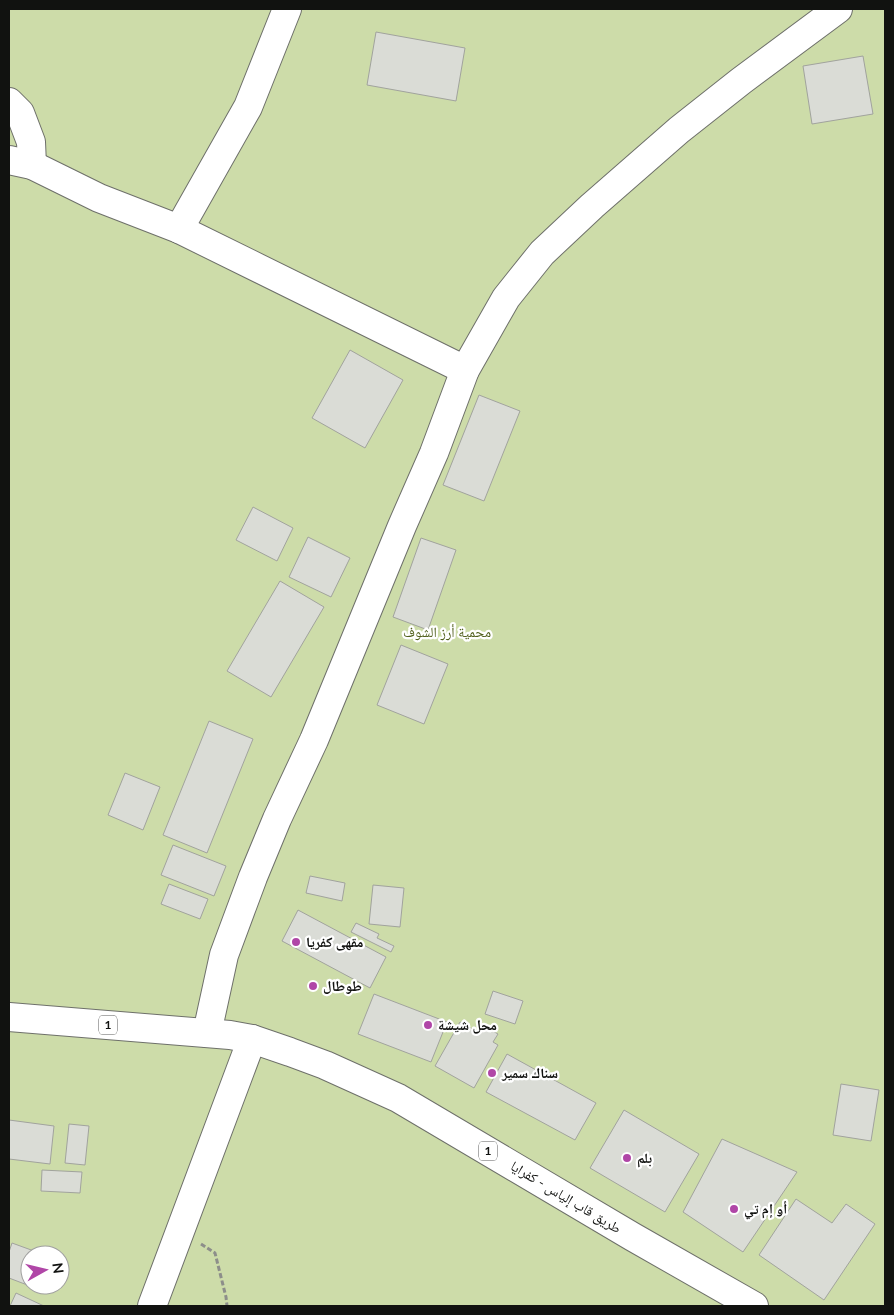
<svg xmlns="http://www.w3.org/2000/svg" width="894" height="1315" viewBox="0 0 894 1315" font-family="Lato,'Noto Naskh Arabic',sans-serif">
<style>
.green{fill:#cddca9;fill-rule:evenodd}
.building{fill:#dadcd6;stroke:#a1a39d}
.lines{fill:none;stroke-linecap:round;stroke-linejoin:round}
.minor-casing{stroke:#6e706a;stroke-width:30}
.major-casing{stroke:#6e706a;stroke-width:30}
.path{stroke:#8d8e8a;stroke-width:3;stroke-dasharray:5 2.5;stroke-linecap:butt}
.minor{stroke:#fff;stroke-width:28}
.major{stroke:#fff;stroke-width:28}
.poi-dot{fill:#b046a7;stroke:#fff;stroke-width:2}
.labels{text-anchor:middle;stroke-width:4.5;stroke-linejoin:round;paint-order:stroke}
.shield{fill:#fff;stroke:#585958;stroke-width:1}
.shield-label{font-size:12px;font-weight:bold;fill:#111210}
.park-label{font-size:14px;fill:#505f1c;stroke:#fff}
.poi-label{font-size:14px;font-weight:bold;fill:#111210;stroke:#fff;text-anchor:start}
.street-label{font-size:14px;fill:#111210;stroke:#fff}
</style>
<rect width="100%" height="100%" fill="#f7f9f3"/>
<path class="green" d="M 9,9 L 885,9 L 885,1306 L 9,1306 ZM 30,1255 L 60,1255 L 60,1285 L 30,1285 Z"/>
<g class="building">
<polygon points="376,32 465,48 456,101 367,85"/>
<polygon points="863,56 873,114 812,124 803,66"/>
<polygon points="350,350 403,380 365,448 312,418"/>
<polygon points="479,395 520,411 484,501 443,485"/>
<polygon points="253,507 293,528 277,561 236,540"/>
<polygon points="308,537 350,558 331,597 289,577"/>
<polygon points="421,538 456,550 428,630 393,617"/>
<polygon points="280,581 324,607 271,697 227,671"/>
<polygon points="401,645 448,664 424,724 377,705"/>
<polygon points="209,721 253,739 207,853 163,835"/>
<polygon points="125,773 160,787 143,830 108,815"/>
<polygon points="173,845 226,866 214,896 161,875"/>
<polygon points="310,876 345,883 342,901 306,893"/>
<polygon points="169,884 208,899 200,919 161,904"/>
<polygon points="373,885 404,888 400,927 369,924"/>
<polygon points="298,910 386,957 370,988 282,941"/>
<polygon points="356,923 379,934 377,938 394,946 391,952 351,932"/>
<polygon points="493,991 523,1001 515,1024 485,1014"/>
<polygon points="374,994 447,1022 431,1062 358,1034"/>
<polygon points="460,1022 478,1032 482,1025 498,1034 493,1042 498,1045 474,1088 435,1066"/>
<polygon points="507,1054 596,1103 575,1140 486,1092"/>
<polygon points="841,1084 879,1090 871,1141 833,1135"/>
<polygon points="624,1110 699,1154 665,1212 590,1168"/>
<polygon points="9,1120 54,1126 50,1164 9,1159"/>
<polygon points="69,1124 89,1126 85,1165 65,1163"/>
<polygon points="722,1139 797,1172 743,1252 683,1212"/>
<polygon points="42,1170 82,1172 80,1193 41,1191"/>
<polygon points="796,1199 832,1223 846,1204 875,1224 824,1300 759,1255"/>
<polygon points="12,1243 45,1255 30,1255 30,1285 45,1285 43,1291 9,1278 9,1252"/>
<polygon points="16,1293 44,1306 10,1306"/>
</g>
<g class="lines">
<defs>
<g id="minor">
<polyline points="9,102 20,113 31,142 32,165"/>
<polyline points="9,160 32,165 99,198 179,229 465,370"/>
<polyline points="179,229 248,107 287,9"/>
</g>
<g id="major">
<polyline points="9,1017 230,1035 252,1039 290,1052 325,1065 398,1098 633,1237 754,1306"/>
<polyline points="207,1033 224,955 253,877 277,819 314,740 402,526 434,453 465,370 506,298 542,253 592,206 679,130 741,81 838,9"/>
<polyline points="152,1306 252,1039"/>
</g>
</defs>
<use href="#minor" class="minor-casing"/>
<use href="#major" class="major-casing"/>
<polyline class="path" points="201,1244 215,1253 226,1297 227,1306"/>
<use href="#minor" class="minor"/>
<use href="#major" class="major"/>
</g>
<g class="poi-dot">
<circle cx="296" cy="942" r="5"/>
<circle cx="313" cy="986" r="5"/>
<circle cx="428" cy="1025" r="5"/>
<circle cx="492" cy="1073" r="5"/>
<circle cx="627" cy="1158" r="5"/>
<circle cx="734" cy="1209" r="5"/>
</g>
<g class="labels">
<g class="shield">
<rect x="99" y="1015.5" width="18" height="19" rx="4"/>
<rect x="479" y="1141.5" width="18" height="19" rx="4"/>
</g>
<g class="shield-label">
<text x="108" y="1029">1</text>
<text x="488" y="1155">1</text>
</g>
<g class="park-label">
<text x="447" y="637">محمية أرز الشوف</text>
</g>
<g class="poi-label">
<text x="306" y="947">مقهى كفريا</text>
<text x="323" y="991">طوطال</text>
<text x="438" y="1030">محل شيشة</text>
<text x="502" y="1078">سناك سمير</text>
<text x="637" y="1163">بلم</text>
<text x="744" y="1214">أو إم تي</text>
</g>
<g class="street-label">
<text transform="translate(566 1197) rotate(31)" y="5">طريق قاب إلياس - كفرايا</text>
</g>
</g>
<rect width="894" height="1315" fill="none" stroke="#111210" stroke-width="20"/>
<g transform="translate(45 1270) rotate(82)"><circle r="24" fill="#ffffff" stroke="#a0a09f"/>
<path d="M0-4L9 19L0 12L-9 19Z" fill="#b046a7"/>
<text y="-8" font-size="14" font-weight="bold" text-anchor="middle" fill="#111210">N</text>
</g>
</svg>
